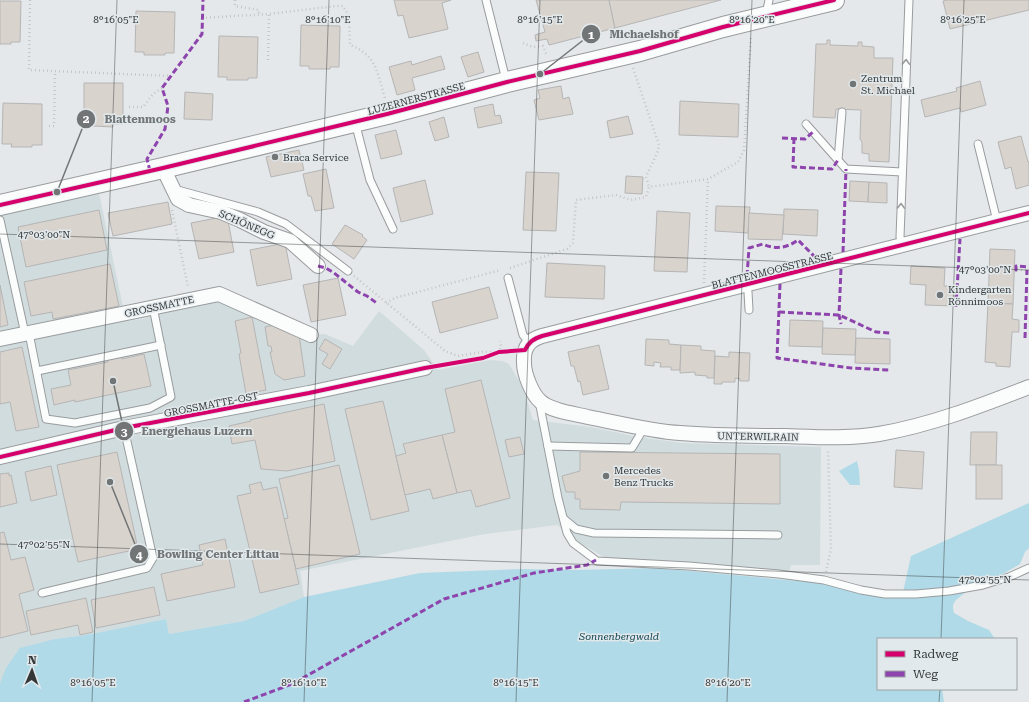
<svg xmlns="http://www.w3.org/2000/svg" width="1029" height="702" viewBox="0 0 1029 702" font-family="'Roboto Serif',serif">
<style>
.built{fill:#d1dcde}
.green{fill:#b0dae7}
.building{fill:#d9d3ce;stroke:#b5b5b5}
.lines{fill:none;stroke-linecap:round;stroke-linejoin:round}
.service-casing{stroke:#999c9e;stroke-width:9}
.minor-casing{stroke:#999c9e;stroke-width:16}
.secondary-casing{stroke:#999c9e;stroke-width:22}
.path{stroke:#c4c6c7;stroke-width:2.5;stroke-dasharray:1 3;stroke-linecap:butt}
.service{stroke:#fbfcfc;stroke-width:7}
.minor{stroke:#fbfcfc;stroke-width:14}
.secondary{stroke:#fbfcfc;stroke-width:20}
.quiet{stroke:#8e44ad;stroke-width:3;stroke-dasharray:6 3;stroke-linecap:butt}
.cycleway-casing{stroke:#e2e9ec;stroke-width:6}
.cycleway{stroke:#d6006c;stroke-width:4}
.oneway{stroke:#989a9a}
.ticks{fill:none;stroke:#343738;stroke-width:1;stroke-opacity:0.45}
.poi-dot{fill:#727576;stroke:#e2e9ec;stroke-width:1.5}
.labels{text-anchor:middle;stroke-width:3;stroke-linejoin:round;paint-order:stroke}
.poi-label{font-size:10px;fill:#343738;stroke:#e2e9ec;text-anchor:start}
.street-label{font-size:10px;fill:#343738;stroke:#e2e9ec}
.park-label{font-size:10px;font-style:italic;fill:#0c414e;stroke:#e2e9ec}
.ticks-label{font-size:10px;text-anchor:middle;fill:#343738;stroke:#e2e9ec;stroke-width:3;stroke-linejoin:round;paint-order:stroke}
.leader{fill:none;stroke:#727576;stroke-width:1.5}
.callout-dot{fill:#727576;stroke:#e2e9ec;stroke-width:1.5}
.mark-label{font-size:12px;text-anchor:middle;font-weight:bold;fill:#fff}
.callout-label{font-size:11px;text-anchor:middle;font-weight:bold;fill:#727576;stroke:#e2e9ec;stroke-width:3;stroke-linejoin:round;paint-order:stroke}
</style>
<rect width="100%" height="100%" fill="#e4e8ea"/>
<polygon class="built" points="99,193 126,321 142,319 161,312 212,301 237,306 303,335 325,334 353,346 379,311 424,350 438,370 490,360 503,361 509,364 516,376 522,384 533,420 591,427 638,437 682,443 821,447 820,565 791,565 789,572 646,562 604,557 582,544 557,525 485,534 300,571 304,597 244,621 169,634 166,619 86,635 55,639 0,683 0,214"/>
<g class="green">
<polygon points="857,461 859,470 860,485 850,485 839,471"/>
<polygon points="1029,503 1029,548 1025,552 1020,564 994,579 961,586 903,592 911,556"/>
<path d="M 657,568 L 820,583 L 881,597 L 926,597 L 967,591 C 958,599 950,601 954,613 L 968,621 L 989,630 L 995,639 L 878,639 L 878,689 L 942,689 L 944,702 L 0,702 L 0,683 L 6,668 L 20,648 L 55,639 L 86,635 L 166,619 L 169,634 L 244,621 L 304,597 L 420,573 L 522,569 L 576,570 Z"/>
</g>
<g class="building">
<polygon points="394,0 451,0 442,3 448,29 409,38 403,15 398,16"/>
<polygon points="536,0 609,0 615,28 549,45 547,39 536,41 535,35 545,32"/>
<polygon points="609,0 721,0 615,28"/>
<polygon points="947,0 1029,0 1029,10 950,29 943,1"/>
<polygon points="0,1 21,1 20,42 11,42 11,44 0,44"/>
<polygon points="136,11 175,12 174,53 165,53 165,55 144,55 144,52 135,52"/>
<polygon points="301,25 340,26 339,67 330,67 330,69 309,69 309,66 300,66"/>
<polygon points="219,36 258,37 257,78 248,78 248,80 227,80 227,77 218,77"/>
<polygon points="827,40 830,40 830,45 858,46 858,42 862,42 862,46 874,47 874,58 893,58 889,162 869,161 869,154 862,153 862,142 860,139 861,110 836,109 835,118 813,117 816,44 827,44"/>
<polygon points="478,52 484,72 468,77 461,57"/>
<polygon points="441,56 445,69 412,78 415,90 397,95 389,67 411,61 412,65"/>
<polygon points="980,81 986,105 961,112 960,108 925,117 921,100 957,91 956,88"/>
<polygon points="84,83 123,83 123,124 113,124 113,127 93,126 93,124 84,123"/>
<polygon points="561,86 563,99 569,97 573,114 539,120 534,100 540,98 538,90"/>
<polygon points="185,92 213,94 212,120 184,119"/>
<polygon points="680,101 739,104 738,137 679,135"/>
<polygon points="3,103 42,104 42,145 32,145 32,147 11,147 12,144 2,144"/>
<polygon points="493,104 495,116 500,115 502,123 478,128 474,108"/>
<polygon points="628,116 633,134 610,138 607,121"/>
<polygon points="444,117 449,137 435,141 429,122"/>
<polygon points="396,130 402,154 381,159 375,135"/>
<polygon points="1021,136 1028,162 1029,161 1029,185 1016,189 1011,167 1005,169 998,142"/>
<polygon points="299,150 304,170 271,177 266,157"/>
<polygon points="326,169 334,208 315,211 311,196 308,196 303,174"/>
<polygon points="526,172 559,173 556,231 523,230"/>
<polygon points="626,176 643,177 642,194 625,193"/>
<polygon points="425,180 433,214 401,222 393,188"/>
<polygon points="850,181 869,182 868,202 849,201"/>
<polygon points="869,182 887,183 887,203 868,202"/>
<polygon points="168,202 172,224 113,236 108,213"/>
<polygon points="716,206 750,207 748,233 715,231"/>
<polygon points="784,209 818,210 817,236 783,234"/>
<polygon points="99,210 107,250 26,267 18,227"/>
<polygon points="657,211 690,213 687,272 654,271"/>
<polygon points="749,213 784,215 782,240 748,239"/>
<polygon points="227,216 234,252 199,259 191,223"/>
<polygon points="345,225 363,235 362,236 367,240 354,259 332,244"/>
<polygon points="285,243 292,279 257,286 250,250"/>
<polygon points="990,249 1015,250 1013,304 988,303"/>
<polygon points="547,263 605,266 604,299 545,297"/>
<polygon points="110,264 119,306 53,319 52,312 31,316 24,282"/>
<polygon points="911,266 945,268 944,286 955,286 954,306 925,305 926,285 910,284"/>
<polygon points="338,278 346,315 311,322 303,285"/>
<polygon points="0,285 8,325 0,327"/>
<polygon points="489,287 498,318 440,333 432,302"/>
<polygon points="988,303 1013,304 1012,319 1019,320 1019,332 1012,332 1010,367 996,366 996,363 985,362"/>
<polygon points="252,317 266,390 246,394 239,354 241,353 235,321"/>
<polygon points="790,320 823,321 822,347 789,346"/>
<polygon points="275,325 299,335 305,376 284,380 275,374 270,352 272,352 271,346 268,346 265,327"/>
<polygon points="823,328 856,329 855,355 822,354"/>
<polygon points="856,338 890,339 890,364 855,363"/>
<polygon points="325,339 342,349 330,369 322,364 328,354 319,349"/>
<polygon points="646,339 669,340 669,344 681,345 680,370 671,370 671,367 660,367 661,363 654,362 654,366 645,365"/>
<polygon points="599,345 609,389 583,395 580,381 578,382 574,366 571,366 568,352"/>
<polygon points="681,345 701,346 701,350 715,351 714,378 707,378 707,376 695,375 695,372 680,373"/>
<polygon points="22,347 39,427 16,431 10,402 0,404 0,352"/>
<polygon points="729,352 750,353 749,381 740,381 740,379 735,378 735,382 722,382 722,384 714,384 715,356 729,357"/>
<polygon points="144,354 151,386 75,402 75,400 54,405 51,389 71,385 68,370 108,362 107,357 121,355 122,359"/>
<polygon points="481,380 510,498 476,507 471,490 457,493 442,435 455,432 445,389"/>
<polygon points="383,401 409,511 371,520 345,409"/>
<polygon points="324,404 335,461 287,471 261,469 255,440 232,444 229,426 251,421 250,420"/>
<polygon points="971,432 997,432 996,465 970,465"/>
<polygon points="442,435 457,493 433,499 430,489 405,495 396,456 406,453 403,444"/>
<polygon points="520,437 524,454 509,457 505,440"/>
<polygon points="896,450 924,452 922,489 894,487"/>
<polygon points="117,452 138,549 78,562 57,465"/>
<polygon points="580,452 780,454 780,504 621,502 620,510 580,509 580,499 575,499 575,492 566,492 562,476 580,471"/>
<polygon points="339,465 360,554 296,569 284,519 288,518 279,479"/>
<rect x="976" y="465" width="26" height="34"/>
<polygon points="51,466 57,495 31,501 25,472"/>
<polygon points="9,473 9,476 11,475 17,503 0,507 0,474"/>
<polygon points="261,482 263,490 277,487 299,584 260,593 237,496 251,493 249,485"/>
<polygon points="4,532 11,560 25,557 34,590 19,594 28,631 0,638 0,533"/>
<polygon points="225,539 235,587 167,601 161,574 203,565 199,545"/>
<polygon points="154,587 160,615 96,628 91,600"/>
<polygon points="86,598 93,632 80,635 78,625 31,635 26,611"/>
</g>
<g class="lines">
<defs>
<g id="service">
<polyline points="486,0 506,80"/>
<polyline points="766,14 769,0"/>
<polyline points="355,122 370,180 393,229"/>
<polyline points="806,124 846,169 902,172"/>
<polyline points="978,144 997,221"/>
<polyline points="838,160 842,112"/>
<polyline points="174,189 258,212 286,224 348,271"/>
<polyline points="0,220 25,334"/>
<polyline points="902,244 900,237 909,0"/>
<polyline points="508,278 523,335 529,342"/>
<polyline points="746,285 748,292 749,310"/>
<polyline points="29,333 46,419 75,423 150,408 171,397 153,307"/>
<polyline points="37,371 161,345"/>
<polyline points="539,401 558,498 567,533 573,543 597,561 689,566 779,574 824,580 861,590 885,594 916,594 949,591 983,585 1009,577 1029,568"/>
<polyline points="548,446 632,448 644,428"/>
<polyline points="564,519 576,529 594,533 778,535"/>
<polyline points="42,593 147,568 153,558 124,428"/>
</g>
<g id="minor">
<polyline points="163,168 178,199 189,205 221,212 240,220 264,232 290,241 318,266"/>
<path d="M 1029,213 L 542,336 C 528,340 523,349 524,363 C 524,374 532,394 540,401 C 550,411 575,414 588,417 C 619,423 649,431 680,433 C 715,436 751,436 786,436 C 817,437 849,439 879,434 C 931,425 980,406 1029,387"/>
<polyline points="0,339 219,294 311,335"/>
<polyline points="0,457 124,428 309,393 425,368"/>
</g>
<polyline id="secondary" points="0,205 163,168 387,114 507,82 640,51 723,27 834,0"/>
</defs>
<use href="#service" class="service-casing"/>
<use href="#minor" class="minor-casing"/>
<use href="#secondary" class="secondary-casing"/>
<g class="path">
<polyline points="30,0 29,70 171,76"/>
<polyline points="235,0 235,6 259,10 259,14"/>
<path d="M 202,18 L 269,14 L 336,6 L 343,6 L 349,16 L 350,45 C 377,55 377,73 385,98"/>
<polyline points="523,43 533,47 543,46 547,56"/>
<polyline points="268,60 269,14"/>
<polyline points="633,68 659,145 658,151 646,177 649,187"/>
<polyline points="129,107 143,107 153,94 162,88"/>
<polyline points="49,126 54,126 55,71"/>
<polyline points="172,210 188,287"/>
<polyline points="510,268 567,249 573,243 576,200 616,195 631,200 646,197 649,187 708,179 738,162 744,150 751,36"/>
<polyline points="1017,270 1026,270"/>
<polyline points="354,276 445,351 458,356 482,352 499,352 501,346 500,341"/>
<polyline points="704,283 708,179"/>
<polyline points="386,303 395,298 501,270"/>
<polyline points="826,572 831,549 828,449"/>
</g>
<use href="#service" class="service"/>
<use href="#minor" class="minor"/>
<use href="#secondary" class="secondary"/>
<g class="quiet">
<polyline points="782,138 805,139 813,132"/>
<polyline points="794,138 793,167 832,169 838,160"/>
<polyline points="150,171 147,159 165,129 168,106 162,88 202,34 203,0"/>
<polyline points="843,252 846,169"/>
<polyline points="318,266 326,268 334,273 358,292 367,296 378,304"/>
<polyline points="841,269 839,315 841,324"/>
<polyline points="1017,270 1016,270 1016,266 1029,267"/>
<path d="M 747,276 L 749,248 L 763,244 C 775,250 787,248 798,240 L 816,258"/>
<polyline points="780,284 777,358 851,368 889,370"/>
<polyline points="956,307 960,239"/>
<polyline points="779,312 839,315 876,332 891,333"/>
<polyline points="1025,338 1027,270"/>
<polyline points="244,702 292,684 444,599 534,573 587,565 596,560"/>
</g>
<defs>
<g id="cycleway">
<polyline points="0,205 163,168 387,114 507,82 640,51 723,27 834,0"/>
<path d="M 0,457 L 124,428 L 309,393 L 425,368 L 483,358 L 499,352 L 525,350 C 529,342 533,339 542,336 L 1029,213"/>
</g>
</defs>
<use href="#cycleway" class="cycleway-casing"/>
<use href="#cycleway" class="cycleway"/>
</g>
<defs><path id="oneway-chevron" d="M-2-3.5L2.5 0L-2 3.5" fill="none" stroke-width="1.6" stroke-linecap="round" stroke-linejoin="round"/></defs>
<g class="oneway">
<use href="#oneway-chevron" transform="translate(906 62) rotate(-88)"/>
<use href="#oneway-chevron" transform="translate(901 206) rotate(-88)"/>
</g>
<path class="ticks" d="M 0,234 L 1029,270M 0,544 L 1029,580M 941,639 L 964,0M 92,702 L 117,0M 304,702 L 329,0M 516,702 L 540,0M 727,702 L 752,0M 939,702 L 940,689"/>
<g class="poi-dot">
<circle cx="853" cy="84" r="4"/>
<circle cx="275" cy="157" r="4"/>
<circle cx="940" cy="295" r="4"/>
<circle cx="606" cy="476" r="4"/>
</g>
<g class="labels">
<g class="poi-label">
<text x="861" y="82">Zentrum<tspan x="861" dy="12">St. Michael</tspan></text>
<text x="283" y="161">Braca Service</text>
<text x="948" y="293">Kindergarten<tspan x="948" dy="12">Rönnimoos</tspan></text>
<text x="614" y="474">Mercedes<tspan x="614" dy="12">Benz Trucks</tspan></text>
</g>
<g class="street-label">
<text transform="translate(416 98) rotate(-15)" y="4">LUZERNERSTRASSE</text>
<text transform="translate(247 224) rotate(23)" y="4">SCHÖNEGG</text>
<text transform="translate(772 270) rotate(-14)" y="4">BLATTENMOOSSTRASSE</text>
<text transform="translate(159 306) rotate(-12)" y="4">GROSSMATTE</text>
<text transform="translate(211 404) rotate(-11)" y="4">GROSSMATTE-OST</text>
<text transform="translate(758 436) rotate(1)" y="4">UNTERWILRAIN</text>
</g>
<g class="park-label">
<text x="619" y="640">Sonnenbergwald</text>
</g>
</g>
<g class="ticks-label">
<text x="116" y="23">8°16'05"E</text>
<text x="328" y="23">8°16'10"E</text>
<text x="540" y="23">8°16'15"E</text>
<text x="752" y="23">8°16'20"E</text>
<text x="963" y="23">8°16'25"E</text>
<text x="44" y="238">47°03'00"N</text>
<text x="985" y="273">47°03'00"N</text>
<text x="44" y="548">47°02'55"N</text>
<text x="985" y="583">47°02'55"N</text>
<text x="93" y="686">8°16'05"E</text>
<text x="304" y="686">8°16'10"E</text>
<text x="516" y="686">8°16'15"E</text>
<text x="728" y="686">8°16'20"E</text>
</g>
<path class="leader" d="M540 74L591 34M57 192L86 119M113 381L124 431M110 482L139 554"/>
<g class="callout-dot">
<circle cx="540" cy="74" r="4"/>
<circle cx="57" cy="192" r="4"/>
<circle cx="113" cy="381" r="4"/>
<circle cx="110" cy="482" r="4"/>
<circle cx="591" cy="34" r="10"/>
<circle cx="86" cy="119" r="10"/>
<circle cx="124" cy="431" r="10"/>
<circle cx="139" cy="554" r="10"/>
</g>
<g class="mark-label">
<text x="591" y="39">1</text>
<text x="86" y="123">2</text>
<text x="124" y="436">3</text>
<text x="139" y="559">4</text>
</g>
<g class="callout-label">
<text x="644" y="38">Michaelshof</text>
<text x="140" y="123">Blattenmoos</text>
<text x="197" y="435">Energiehaus Luzern</text>
<text x="218" y="558">Bowling Center Littau</text>
</g>
<rect x="877" y="638" width="140" height="52" fill="#e2e9ec" stroke="#9ca2a4"/>
<rect x="885" y="651" width="20" height="6" fill="#d6006c" stroke="#9ca2a4"/>
<text x="913" y="658" font-size="12" fill="#343738">Radweg</text>
<rect x="885" y="671" width="20" height="6" fill="#8e44ad" stroke="#9ca2a4"/>
<text x="913" y="678" font-size="12" fill="#343738">Weg</text>
<g transform="translate(32 670) rotate(2)" stroke="#e2e9ec" stroke-width="3" paint-order="stroke">
<path d="M0-3L7 15L0 10L-7 15Z" fill="#343738"/>
<text y="-6" font-size="11" font-weight="bold" text-anchor="middle" fill="#343738">N</text>
</g>
</svg>
